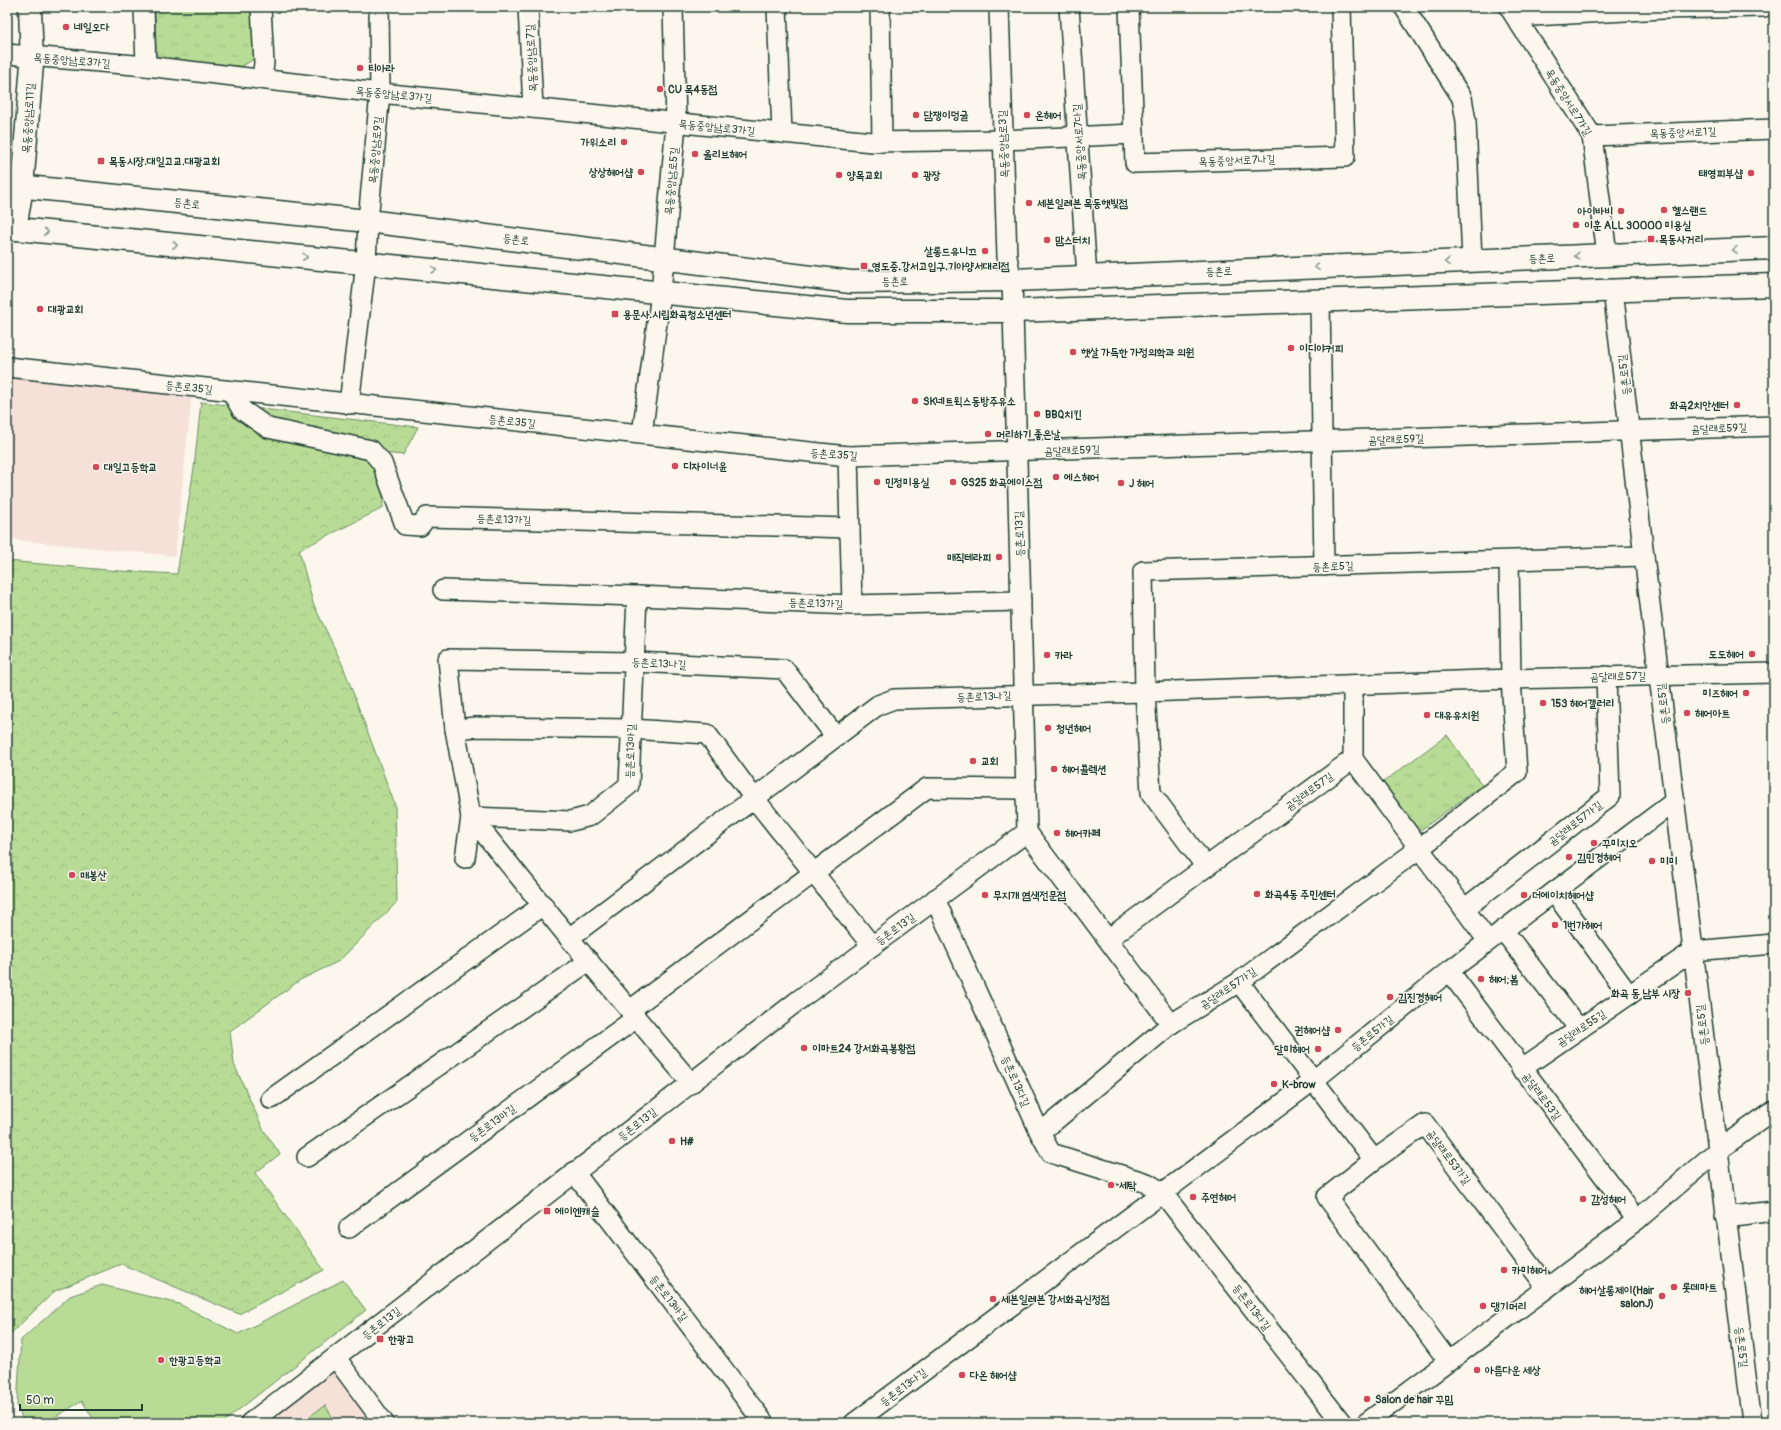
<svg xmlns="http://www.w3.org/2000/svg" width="1781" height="1430" viewBox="0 0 1781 1430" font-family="Pangolin,'Poor Story',sans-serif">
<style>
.built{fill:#f6e1d8}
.grass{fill:#b8dc96;stroke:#6c8c65}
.forest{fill:url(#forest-crowns);stroke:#6c8c65}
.park{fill:url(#park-tufts);stroke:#6c8c65}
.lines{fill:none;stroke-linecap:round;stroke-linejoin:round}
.minor-casing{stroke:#1f3d34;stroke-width:22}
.tertiary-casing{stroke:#1f3d34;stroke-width:25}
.secondary-casing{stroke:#1f3d34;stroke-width:25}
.minor{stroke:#fbf7ec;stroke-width:19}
.tertiary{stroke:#fbf7ec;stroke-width:22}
.secondary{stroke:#fbf7ec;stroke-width:22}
.oneway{stroke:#8d9a90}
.poi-dot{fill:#d1495b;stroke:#fbf7ec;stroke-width:1.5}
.labels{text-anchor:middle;stroke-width:3;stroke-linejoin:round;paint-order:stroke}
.poi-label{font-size:11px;font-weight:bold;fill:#1f3d34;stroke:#fbf7ec;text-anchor:start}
.street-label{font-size:11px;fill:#1f3d34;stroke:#fbf7ec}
</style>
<defs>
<pattern id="forest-crowns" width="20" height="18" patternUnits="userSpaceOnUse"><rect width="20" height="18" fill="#b8dc96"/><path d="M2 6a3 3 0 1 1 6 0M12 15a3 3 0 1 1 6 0" fill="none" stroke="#9ebe82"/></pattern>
<pattern id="park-tufts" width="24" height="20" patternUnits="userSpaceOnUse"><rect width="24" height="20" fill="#b8dc96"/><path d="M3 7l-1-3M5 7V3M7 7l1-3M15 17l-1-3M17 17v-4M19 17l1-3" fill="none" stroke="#9ebe82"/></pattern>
</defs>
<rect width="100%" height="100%" fill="#fbf7ec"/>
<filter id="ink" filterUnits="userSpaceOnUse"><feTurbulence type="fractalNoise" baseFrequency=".025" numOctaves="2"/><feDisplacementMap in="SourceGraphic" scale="8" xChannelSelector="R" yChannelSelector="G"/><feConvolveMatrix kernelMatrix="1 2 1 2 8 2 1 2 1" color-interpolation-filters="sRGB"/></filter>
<g filter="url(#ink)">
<g class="built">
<polygon points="7,375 192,394 175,556 7,539"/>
<polygon points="336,1358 384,1423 250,1423"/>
</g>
<g class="grass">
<polygon points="343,1280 366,1310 222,1423 96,1423 82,1401 50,1420 52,1423 24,1423 17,1405 21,1340 70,1296 102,1285 179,1304 238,1334"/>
<polygon points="325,1405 336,1423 301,1423"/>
</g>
<polygon class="forest" points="201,402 418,427 403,455 382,453 383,508 299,550 313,603 343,666 395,805 397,902 339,961 300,980 230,1031 234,1064 263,1129 280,1154 255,1173 324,1270 239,1314 121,1264 55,1291 7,1337 7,561 119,571 177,574 194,468"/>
<g class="park">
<polygon points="185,7 253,7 254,59 236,70 156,59 155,8"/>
<polygon points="1447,735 1482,785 1418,832 1382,783"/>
</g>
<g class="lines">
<defs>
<g id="minor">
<polyline points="144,7 146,66"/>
<polyline points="261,7 264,63 262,79"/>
<polyline points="528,7 533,108"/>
<polyline points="777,7 782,133"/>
<polyline points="880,7 882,142"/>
<polyline points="1069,7 1087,277"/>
<polyline points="1129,7 1135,163 1345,157 1341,7"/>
<polyline points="1404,7 1462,98 1466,121 1472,261"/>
<polyline points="1509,7 1592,136 1607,255"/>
<polyline points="1516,17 1663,9 1764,7"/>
<polyline points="7,54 146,66 380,93 872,142 1003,140 1134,134"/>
<polyline points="1592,136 1774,129"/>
<polyline points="1613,290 1644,556 1752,1423"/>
<polyline points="1320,300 1324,566"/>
<polyline points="7,367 848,456 1774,426"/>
<polyline points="231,391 242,410 268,428 371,450 382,463 405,525 420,526 427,517 850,528"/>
<polyline points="349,404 366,263 368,221 380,93 379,7"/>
<polyline points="642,434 661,293 676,123 673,7"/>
<polyline points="848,456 852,605"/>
<polyline points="443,590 637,596 852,605 1021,601"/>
<polyline points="455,729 476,727 631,729 707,734 754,798 872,946"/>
<polyline points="1353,759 1488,941"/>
<polyline points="1027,832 1171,1024"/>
<polyline points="465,858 471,817 571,821 590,816 629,785 637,596"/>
<polyline points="1206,867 1151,793 1145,692 1143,571 1644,556"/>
<polyline points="1554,892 1629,995"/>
<polyline points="935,899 1040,1133 1051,1153 1147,1183 1162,1192 1342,1423"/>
<polyline points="1464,909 1610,796 1606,676"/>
<polyline points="1503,930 1579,1029"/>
<polyline points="569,938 878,705 894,699 1145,692 1511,679 1774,673"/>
<polyline points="1108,939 1353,759 1353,685"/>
<polyline points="1449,971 1637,1220"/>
<polyline points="1239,982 1374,1160"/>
<polyline points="630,1010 927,788 1026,789"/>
<polyline points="1521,1069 1693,951 1774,944"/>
<polyline points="691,1083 569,938 471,817 455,729 448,659 634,662 784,669 836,737"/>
<polyline points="271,1099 543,905"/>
<polyline points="1040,1133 1171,1024 1239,982 1420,848 1517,772 1511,679 1509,561"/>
<polyline points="307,1157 589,961"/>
<polyline points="574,1172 764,1423"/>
<polyline points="1725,1217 1774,1211"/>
<polyline points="349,1228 636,1018"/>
<polyline points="336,1358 384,1423"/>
<polyline points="1448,1361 1327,1197 1374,1160 1425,1124 1547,1288"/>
<polyline points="250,1423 800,999 1027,832 1013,311 1012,280 1007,257 999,7"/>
<polyline points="854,1423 1314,1080 1449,971 1675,801"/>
<polyline points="1366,1423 1547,1288 1637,1220 1717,1151 1774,1110"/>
</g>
<polyline id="tertiary" points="15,229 22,187 32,64 30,7"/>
<g id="secondary">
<polyline points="7,185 368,221 851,282 1012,280 1774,248"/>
<polyline points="7,228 847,311 1013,311 1774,285"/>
</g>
</defs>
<use href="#minor" class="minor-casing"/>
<use href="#tertiary" class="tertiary-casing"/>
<use href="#secondary" class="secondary-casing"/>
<use href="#minor" class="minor"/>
<use href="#tertiary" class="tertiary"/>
<use href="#secondary" class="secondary"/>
</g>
<defs><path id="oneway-chevron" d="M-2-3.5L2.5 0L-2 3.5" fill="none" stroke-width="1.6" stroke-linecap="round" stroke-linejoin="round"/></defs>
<g class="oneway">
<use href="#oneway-chevron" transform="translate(46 232) rotate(6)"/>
<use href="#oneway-chevron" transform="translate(175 245) rotate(6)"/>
<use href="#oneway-chevron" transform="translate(1735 250) rotate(178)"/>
<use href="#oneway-chevron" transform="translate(1577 256) rotate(178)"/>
<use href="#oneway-chevron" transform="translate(305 257) rotate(6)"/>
<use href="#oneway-chevron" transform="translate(1447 262) rotate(178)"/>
<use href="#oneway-chevron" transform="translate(1317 267) rotate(178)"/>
<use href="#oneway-chevron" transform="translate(434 270) rotate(6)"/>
</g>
</g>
<g class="poi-dot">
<circle cx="66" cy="27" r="4"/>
<circle cx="360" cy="68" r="4"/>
<circle cx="660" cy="89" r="4"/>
<circle cx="916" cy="115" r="4"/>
<circle cx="1027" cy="115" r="4"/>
<circle cx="624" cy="142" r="4"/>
<circle cx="695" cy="154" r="4"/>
<rect x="97" y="157" width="8" height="8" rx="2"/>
<circle cx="641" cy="172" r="4"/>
<circle cx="1751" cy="173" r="4"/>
<circle cx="839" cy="175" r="4"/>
<circle cx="915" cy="175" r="4"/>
<circle cx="1029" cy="203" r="4"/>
<circle cx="1664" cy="210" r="4"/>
<circle cx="1621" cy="211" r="4"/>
<circle cx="1576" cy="225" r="4"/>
<rect x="1647" y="235" width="8" height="8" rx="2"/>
<circle cx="1047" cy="240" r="4"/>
<circle cx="985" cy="251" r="4"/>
<rect x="860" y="262" width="8" height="8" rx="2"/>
<circle cx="40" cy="309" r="4"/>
<rect x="611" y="310" width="8" height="8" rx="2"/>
<circle cx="1291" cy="348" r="4"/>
<circle cx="1073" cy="352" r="4"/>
<circle cx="915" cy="401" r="4"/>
<circle cx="1737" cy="405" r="4"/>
<circle cx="1037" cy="414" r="4"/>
<circle cx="988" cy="434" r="4"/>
<circle cx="675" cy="466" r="4"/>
<circle cx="96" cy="467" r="4"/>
<circle cx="1056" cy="477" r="4"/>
<circle cx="877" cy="482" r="4"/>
<circle cx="953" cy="482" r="4"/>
<circle cx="1121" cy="483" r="4"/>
<circle cx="999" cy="557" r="4"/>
<circle cx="1752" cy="654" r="4"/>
<circle cx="1047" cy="655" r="4"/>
<circle cx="1746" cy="693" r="4"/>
<circle cx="1543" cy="703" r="4"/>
<circle cx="1687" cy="713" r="4"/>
<circle cx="1427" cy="715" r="4"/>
<circle cx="1048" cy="728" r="4"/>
<circle cx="973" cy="761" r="4"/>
<circle cx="1054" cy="769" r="4"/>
<circle cx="1057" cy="833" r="4"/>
<circle cx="1594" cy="843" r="4"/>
<circle cx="1569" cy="857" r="4"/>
<circle cx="1652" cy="861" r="4"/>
<circle cx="72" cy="875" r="4"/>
<circle cx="1257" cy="894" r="4"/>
<circle cx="985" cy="895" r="4"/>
<circle cx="1524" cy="895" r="4"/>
<circle cx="1555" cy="925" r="4"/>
<circle cx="1481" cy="979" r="4"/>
<circle cx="1688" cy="993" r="4"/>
<circle cx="1390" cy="997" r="4"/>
<circle cx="1338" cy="1030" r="4"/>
<circle cx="804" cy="1048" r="4"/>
<circle cx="1318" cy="1049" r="4"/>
<circle cx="1274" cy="1084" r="4"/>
<circle cx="672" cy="1141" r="4"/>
<circle cx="1111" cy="1185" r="4"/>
<circle cx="1193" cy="1197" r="4"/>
<circle cx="1583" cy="1199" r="4"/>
<rect x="543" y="1207" width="8" height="8" rx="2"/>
<circle cx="1504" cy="1270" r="4"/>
<circle cx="1674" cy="1287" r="4"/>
<circle cx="1662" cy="1296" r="4"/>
<circle cx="993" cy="1299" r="4"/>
<circle cx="1483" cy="1306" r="4"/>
<rect x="376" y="1335" width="8" height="8" rx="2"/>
<circle cx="161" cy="1360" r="4"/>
<circle cx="1477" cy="1370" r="4"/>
<circle cx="962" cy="1375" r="4"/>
<circle cx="1367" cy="1399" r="4"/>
</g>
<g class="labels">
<g class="poi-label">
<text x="74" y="31">네일오다</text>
<text x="368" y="72">티아라</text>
<text x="668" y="93">CU 목4동점</text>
<text x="924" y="119">담쟁이덩굴</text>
<text x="1035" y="119">온헤어</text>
<text x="616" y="146" text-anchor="end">가위소리</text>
<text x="703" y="158">올리브헤어</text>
<text x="109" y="165">목동시장.대일고교.대광교회</text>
<text x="633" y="176" text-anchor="end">상상헤어샵</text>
<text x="1743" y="177" text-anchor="end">태영피부샵</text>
<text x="847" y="179">양목교회</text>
<text x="923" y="179">광장</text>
<text x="1037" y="207">세븐일레븐 목동햇빛점</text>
<text x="1672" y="214">헬스랜드</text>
<text x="1613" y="215" text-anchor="end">아이바비</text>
<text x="1584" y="229">이훈 ALL 30000 미용실</text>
<text x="1659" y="243">목동사거리</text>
<text x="1055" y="244">맘스터치</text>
<text x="977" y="255" text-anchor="end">살롱드유니끄</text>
<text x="872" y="270">영도중.강서고입구.기아양서대리점</text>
<text x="48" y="313">대광교회</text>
<text x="623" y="318">용문사.시립화곡청소년센터</text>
<text x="1299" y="352">이디야커피</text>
<text x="1081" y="356">햇살 가득한 가정의학과 의원</text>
<text x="923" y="405">SK네트윅스동방주유소</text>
<text x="1729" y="409" text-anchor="end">화곡2치안센터</text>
<text x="1045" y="418">BBQ치킨</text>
<text x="996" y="438">머리하기 좋은날</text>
<text x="683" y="470">디자이너윤</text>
<text x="104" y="471">대일고등학교</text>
<text x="1064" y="481">에스헤어</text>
<text x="885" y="486">민정미용실</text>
<text x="961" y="486">GS25 화곡에이스점</text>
<text x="1129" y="487">J 헤어</text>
<text x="991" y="561" text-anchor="end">매직테라피</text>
<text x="1744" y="658" text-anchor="end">도도헤어</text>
<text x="1055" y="659">카라</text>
<text x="1738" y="697" text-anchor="end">미즈헤어</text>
<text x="1551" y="707">153 헤어갤러리</text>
<text x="1695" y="717">헤어아트</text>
<text x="1435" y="719">대유유치원</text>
<text x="1056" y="732">청년헤어</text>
<text x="981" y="765">교회</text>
<text x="1062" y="773">헤어콜렉션</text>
<text x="1065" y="837">헤어카페</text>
<text x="1602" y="847">꾸미지오</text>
<text x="1577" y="861">김민경헤어</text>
<text x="1660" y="865">미미</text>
<text x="80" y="879">매봉산</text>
<text x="1265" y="898">화곡4동 주민센터</text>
<text x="993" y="899">무지개 염색전문점</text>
<text x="1532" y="899">더에이치헤어샵</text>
<text x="1563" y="929">1번가헤어</text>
<text x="1489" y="983">헤어;봄</text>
<text x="1680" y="997" text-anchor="end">화곡 동 남부 시장</text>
<text x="1398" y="1001">김진경헤어</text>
<text x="1330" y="1034" text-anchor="end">권헤어샵</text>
<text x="812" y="1052">이마트24 강서화곡봉황점</text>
<text x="1310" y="1053" text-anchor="end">달미헤어</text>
<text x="1282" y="1088">K-brow</text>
<text x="680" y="1145">H#</text>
<text x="1119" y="1189">세탁</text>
<text x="1201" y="1201">주연헤어</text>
<text x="1591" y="1203">감성헤어</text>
<text x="555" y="1215">에이엔캐슬</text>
<text x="1512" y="1274">카미헤어</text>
<text x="1682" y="1291">롯데마트</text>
<text x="1654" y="1294" text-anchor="end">헤어살롱제이(Hair<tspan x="1654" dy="13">salonJ)</tspan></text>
<text x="1001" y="1303">세븐일레븐 강서화곡신정점</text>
<text x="1491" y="1310">댕기머리</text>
<text x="388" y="1343">한광고</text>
<text x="169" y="1364">한광고등학교</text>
<text x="1485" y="1374">아름다운 세상</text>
<text x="970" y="1379">다온 헤어샵</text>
<text x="1375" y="1403">Salon de hair 꾸밈</text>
</g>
<g class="street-label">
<text transform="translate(531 58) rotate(-93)" y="4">목동중앙남로7길</text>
<text transform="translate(72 60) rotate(5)" y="4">목동중앙남로3가길</text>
<text transform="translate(394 94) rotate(6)" y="4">목동중앙남로3가길</text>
<text transform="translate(1569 102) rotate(58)" y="4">목동중앙서로7가길</text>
<text transform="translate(28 118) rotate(-86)" y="4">목동중앙남로11길</text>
<text transform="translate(717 127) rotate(6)" y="4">목동중앙남로3가길</text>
<text transform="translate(1683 132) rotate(-2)" y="4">목동중앙서로1길</text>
<text transform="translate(1079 142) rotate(-94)" y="4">목동중앙서로7다길</text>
<text transform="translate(1003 144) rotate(-92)" y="4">목동중앙남로3길</text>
<text transform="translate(375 150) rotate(-85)" y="4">목동중앙남로9길</text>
<text transform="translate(1237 160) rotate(-2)" y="4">목동중앙서로7나길</text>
<text transform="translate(671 181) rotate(-85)" y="4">목동중앙남로5길</text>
<text transform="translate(187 203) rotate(6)" y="4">등촌로</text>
<text transform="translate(516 239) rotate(7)" y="4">등촌로</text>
<text transform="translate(1542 258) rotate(-2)" y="4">등촌로</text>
<text transform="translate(1219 271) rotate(-2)" y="4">등촌로</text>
<text transform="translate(895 281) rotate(-1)" y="4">등촌로</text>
<text transform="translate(1624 375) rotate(-97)" y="4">등촌로5길</text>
<text transform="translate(189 387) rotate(6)" y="4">등촌로35길</text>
<text transform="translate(512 421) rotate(6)" y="4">등촌로35길</text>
<text transform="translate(1719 428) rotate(-2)" y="4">곰달래로59길</text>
<text transform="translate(1396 439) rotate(-2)" y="4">곰달래로59길</text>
<text transform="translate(1072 450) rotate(-2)" y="4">곰달래로59길</text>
<text transform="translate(834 454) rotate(4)" y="4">등촌로35길</text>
<text transform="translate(504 519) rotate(2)" y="4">등촌로13가길</text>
<text transform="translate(1019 534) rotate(-92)" y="4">등촌로13길</text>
<text transform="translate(1333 566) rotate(-2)" y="4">등촌로5길</text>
<text transform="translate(816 603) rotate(2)" y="4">등촌로13가길</text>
<text transform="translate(659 663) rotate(3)" y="4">등촌로13나길</text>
<text transform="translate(1618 676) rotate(-1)" y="4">곰달래로57길</text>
<text transform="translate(984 696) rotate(-2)" y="4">등촌로13나길</text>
<text transform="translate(1663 704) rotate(-97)" y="4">등촌로5길</text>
<text transform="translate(630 751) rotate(-88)" y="4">등촌로13마길</text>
<text transform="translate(1309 791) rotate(-36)" y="4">곰달래로57길</text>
<text transform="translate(1575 823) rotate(-38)" y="4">곰달래로57가길</text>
<text transform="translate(895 929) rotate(-36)" y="4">등촌로13길</text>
<text transform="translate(1228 988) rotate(-34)" y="4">곰달래로57가길</text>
<text transform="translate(1702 1025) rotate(-97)" y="4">등촌로5길</text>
<text transform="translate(1581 1028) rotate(-34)" y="4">곰달래로55길</text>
<text transform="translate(1372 1033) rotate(-39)" y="4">등촌로5가길</text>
<text transform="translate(1016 1081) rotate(66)" y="4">등촌로13다길</text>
<text transform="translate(1542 1096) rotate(53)" y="4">곰달래로53길</text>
<text transform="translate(492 1123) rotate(-36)" y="4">등촌로13마길</text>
<text transform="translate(637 1124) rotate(-38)" y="4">등촌로13길</text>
<text transform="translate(1449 1157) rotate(53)" y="4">곰달래로53가길</text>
<text transform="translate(669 1298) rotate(53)" y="4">등촌로13바길</text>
<text transform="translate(1252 1307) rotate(53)" y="4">등촌로13다길</text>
<text transform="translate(381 1323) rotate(-38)" y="4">등촌로13길</text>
<text transform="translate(1742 1347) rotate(83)" y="4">등촌로5길</text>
<text transform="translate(903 1387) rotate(-37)" y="4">등촌로13다길</text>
</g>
</g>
<rect width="1781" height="1430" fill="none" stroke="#fbf7ec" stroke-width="24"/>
<rect x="12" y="12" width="1757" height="1406" fill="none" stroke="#1f3d34" stroke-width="1.5" filter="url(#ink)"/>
<path d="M20 1404v6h122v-6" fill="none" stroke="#1f3d34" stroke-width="2"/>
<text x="26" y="1404" font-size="12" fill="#1f3d34" stroke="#fbf7ec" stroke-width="3" paint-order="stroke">50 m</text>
</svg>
